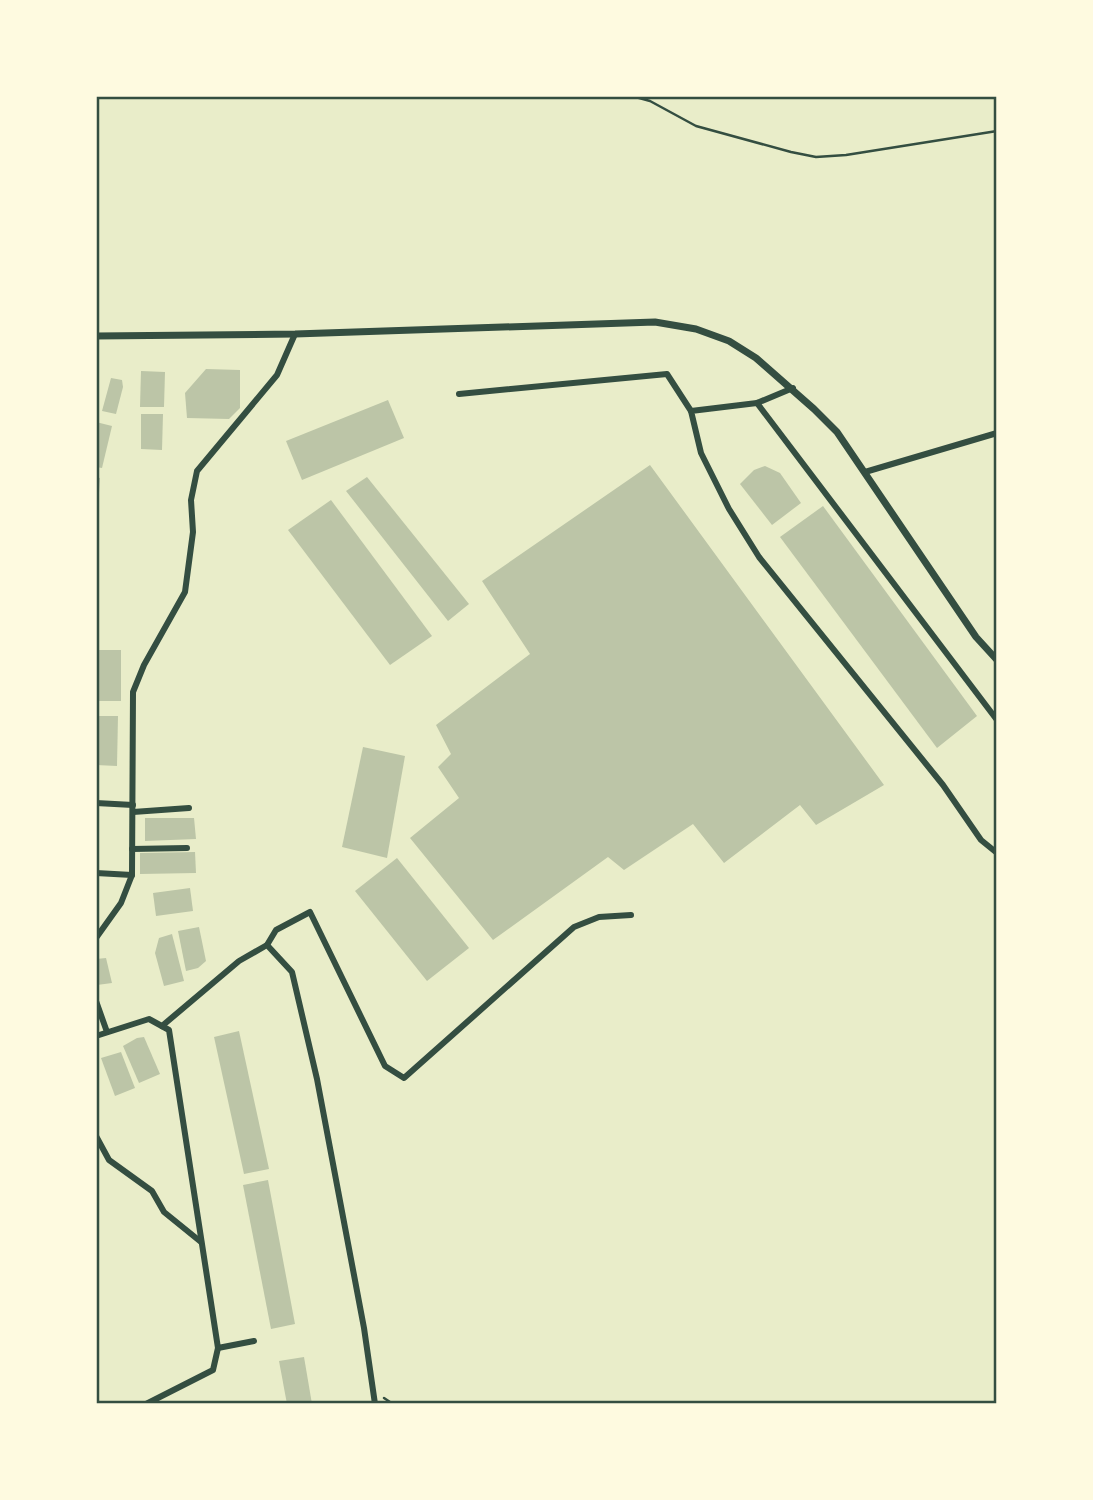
<svg xmlns="http://www.w3.org/2000/svg" width="1093" height="1500" viewBox="0 0 1093 1500" font-family="Signika,sans-serif">
<style>
.building{fill:#bcc5a7}
.lines{fill:none;stroke-linecap:round;stroke-linejoin:round}
.path{stroke:#344e41;stroke-width:2.5}
.service{stroke:#344e41;stroke-width:2.5}
.minor{stroke:#344e41;stroke-width:6}
.tertiary{stroke:#344e41;stroke-width:7}
.neatline{fill:none;stroke:#344e41;stroke-width:2.5}
</style>
<rect width="100%" height="100%" fill="#e9edc9"/>
<g class="building">
<polygon points="206,369 240,370 240,408 229,419 187,418 185,393"/>
<polygon points="141,371 165,372 164,407 140,407"/>
<polygon points="111,378 122,380 123,387 116,414 102,411"/>
<polygon points="388,400 404,438 302,480 286,441"/>
<polygon points="141,414 163,414 162,450 141,449"/>
<polygon points="96,422 112,426 102,468 96,467"/>
<polygon points="650,465 884,785 816,825 800,805 724,863 693,824 624,870 608,857 493,940 410,838 459,798 438,767 451,754 436,725 530,654 482,581"/>
<polygon points="765,466 780,473 801,503 772,525 740,484 754,470"/>
<polygon points="96,477 100,478 98,507 96,507"/>
<polygon points="367,477 469,604 448,621 346,491"/>
<polygon points="331,500 432,636 390,665 288,530"/>
<polygon points="823,506 977,716 937,748 780,537"/>
<rect x="96" y="650" width="25" height="51"/>
<polygon points="96,716 118,716 117,766 96,765"/>
<polygon points="363,747 405,756 387,858 342,847"/>
<polygon points="145,818 194,818 196,839 145,841"/>
<polygon points="195,852 196,873 140,874 140,853"/>
<polygon points="397,858 469,948 427,981 355,891"/>
<polygon points="190,888 193,911 156,916 153,893"/>
<polygon points="199,927 206,961 198,968 186,971 178,931"/>
<polygon points="172,934 184,981 164,986 155,953 159,938"/>
<polygon points="106,958 112,983 97,985 96,959"/>
<polygon points="239,1031 269,1169 244,1174 214,1037"/>
<polygon points="144,1037 160,1074 139,1083 123,1046 137,1038"/>
<polygon points="121,1052 135,1088 115,1096 101,1058"/>
<polygon points="268,1180 295,1324 271,1329 243,1185"/>
<polygon points="304,1357 312,1404 287,1404 279,1361"/>
</g>
<g class="lines">
<polyline class="path" points="384,1398 393,1404"/>
<polyline class="service" points="632,96 650,101 696,126 791,152 816,157 846,155 997,131"/>
<g class="minor">
<polyline points="793,388 757,403 691,411 701,453 729,509 759,557 943,785 981,840 997,853"/>
<polyline points="459,394 667,374 691,411"/>
<polyline points="757,403 997,720"/>
<polyline points="865,472 997,433"/>
<polyline points="96,803 133,805"/>
<polyline points="133,812 189,808"/>
<polyline points="132,849 187,848"/>
<polyline points="96,873 132,875"/>
<polyline points="96,938 121,903 132,875 133,692 144,665 185,592 193,532 191,500 197,471 277,375 295,334"/>
<polyline points="267,945 276,930 310,912 385,1066 404,1078 574,927 599,917 631,915"/>
<polyline points="96,1001 107,1032"/>
<polyline points="162,1026 239,961 267,945 292,972 317,1079 364,1328 375,1404"/>
<polyline points="96,1036 149,1019 169,1030 218,1348 254,1341"/>
<polyline points="96,1136 109,1160 152,1191 164,1212 201,1242"/>
<polyline points="146,1404 213,1370 218,1348"/>
</g>
<polyline class="tertiary" points="96,336 295,334 655,322 696,329 729,341 756,358 814,409 837,432 976,637 997,660"/>
</g>
<rect width="1093" height="1500" fill="none" stroke="#fefae0" stroke-width="196"/>
<rect x="98" y="98" width="897" height="1304" class="neatline"/>
</svg>
